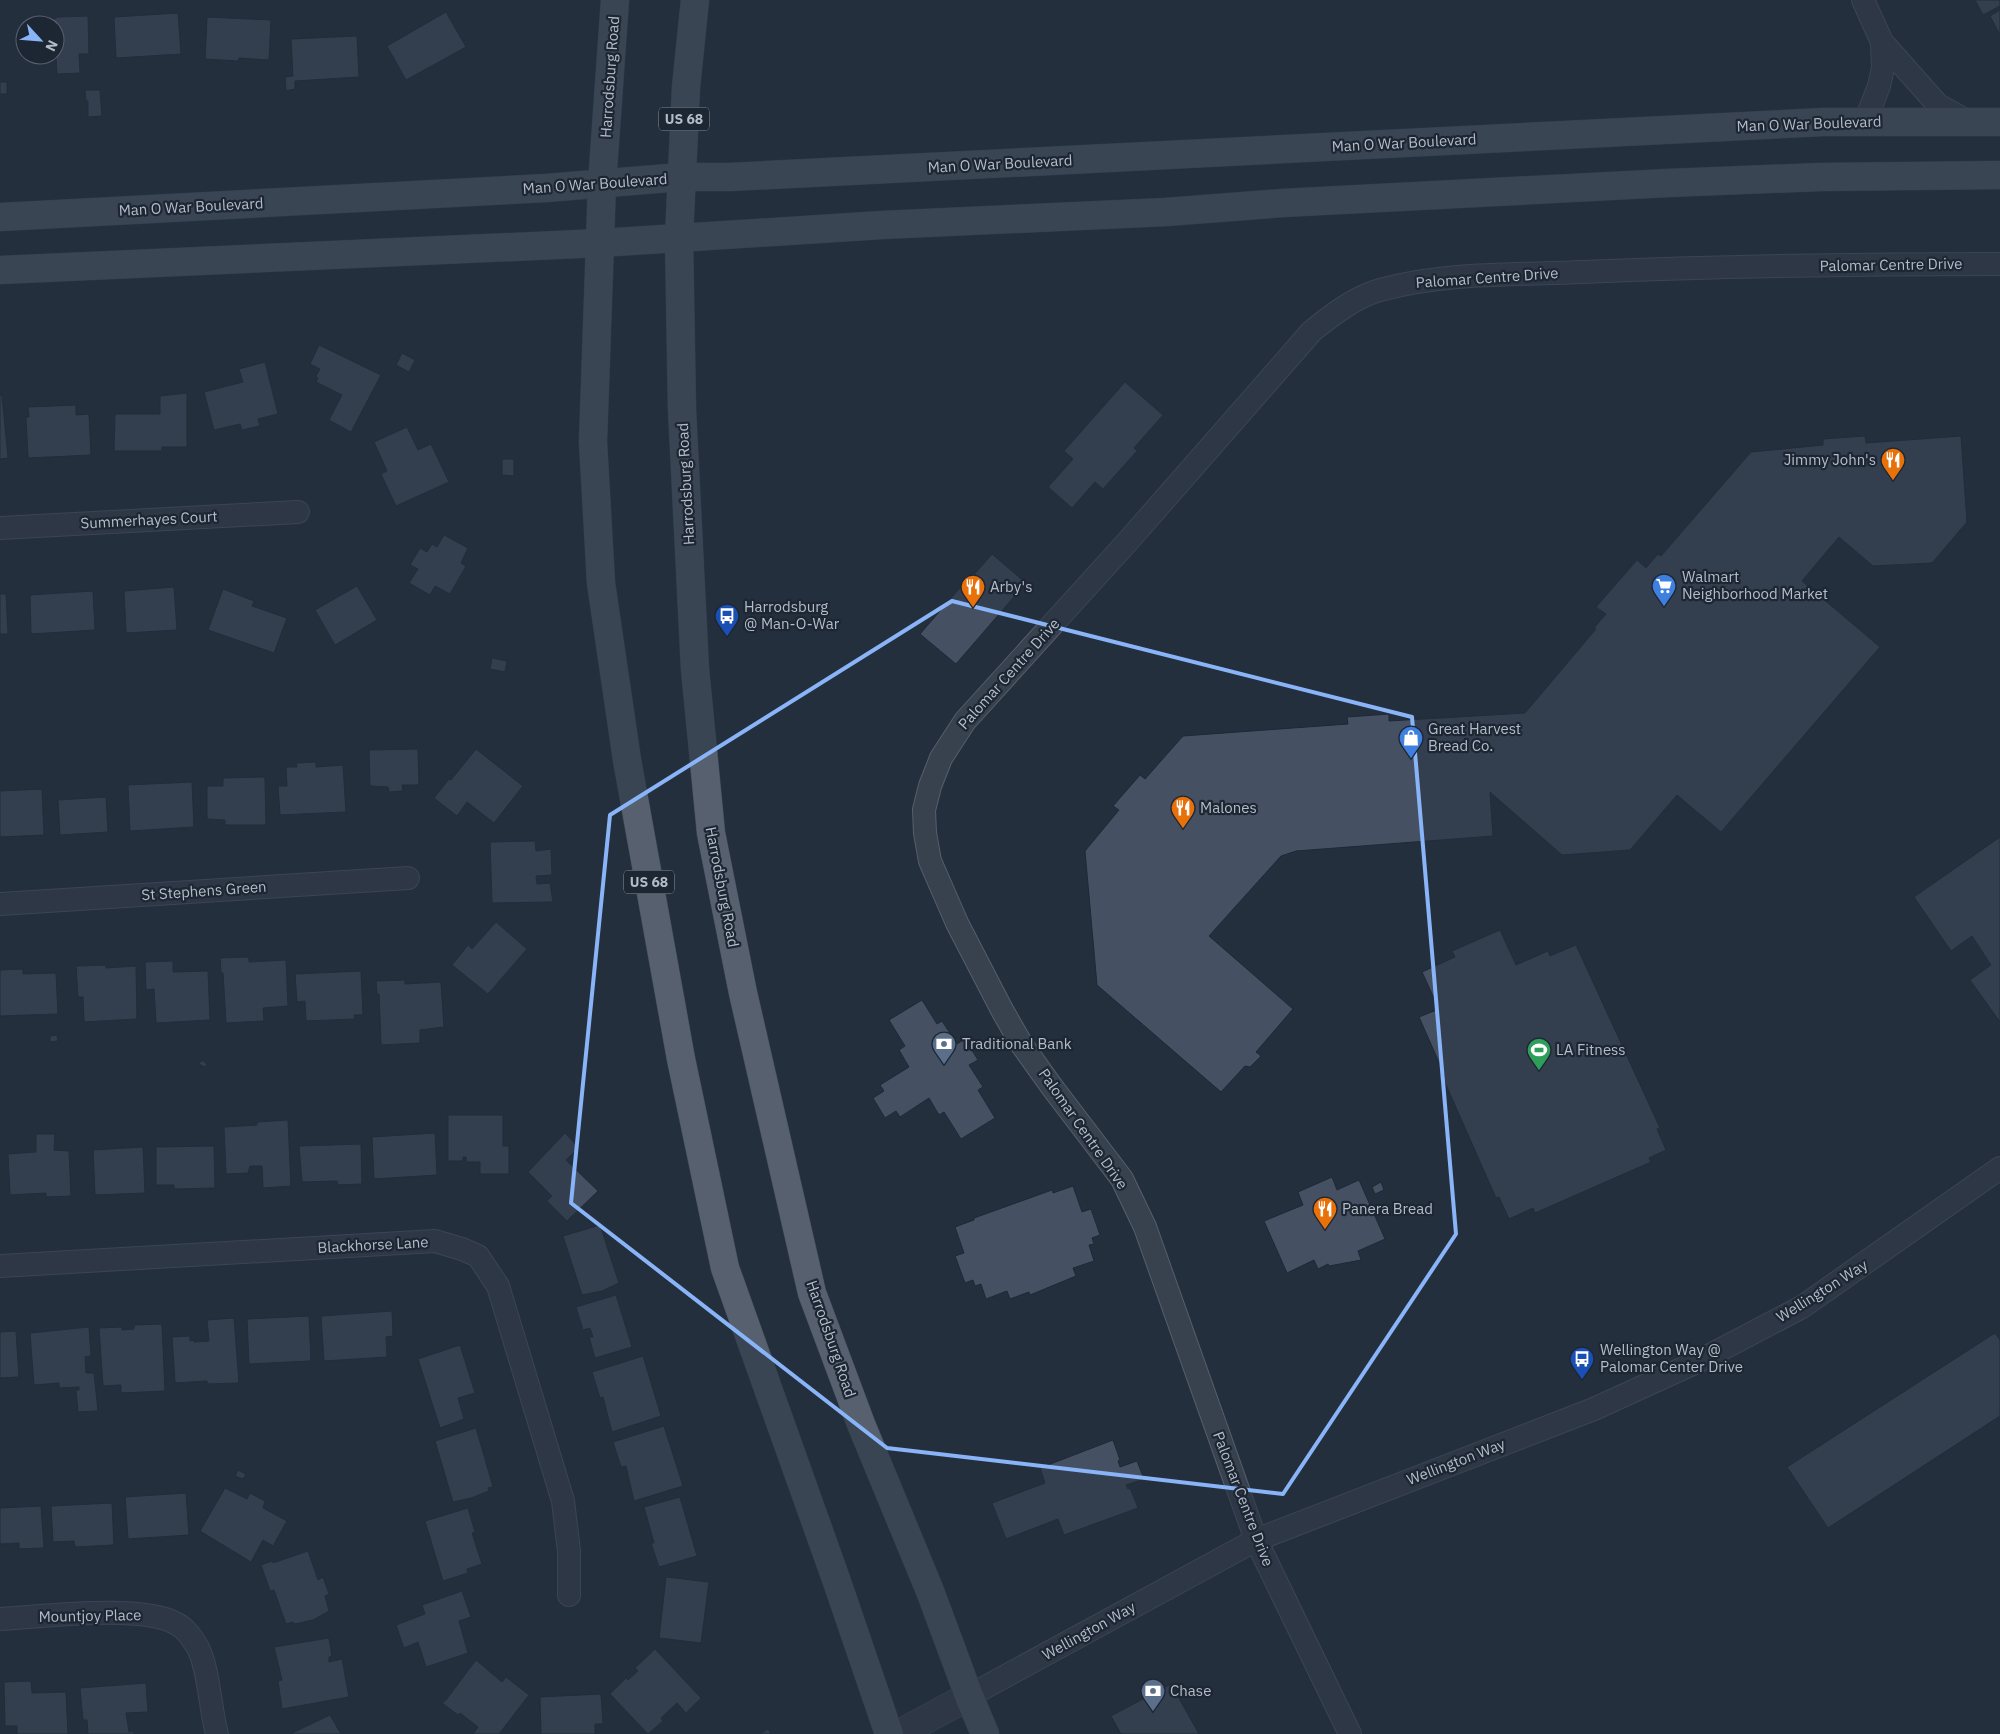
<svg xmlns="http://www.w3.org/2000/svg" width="2000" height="1734" viewBox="0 0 2000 1734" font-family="'IBM Plex Sans',sans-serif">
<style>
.building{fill:#455162;stroke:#1f2835}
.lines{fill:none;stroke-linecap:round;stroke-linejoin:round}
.minor-casing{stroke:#565f6c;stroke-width:24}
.tertiary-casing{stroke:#565f6c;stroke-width:29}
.primary-casing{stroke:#414a57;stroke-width:29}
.minor{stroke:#38414e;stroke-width:22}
.tertiary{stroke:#38414e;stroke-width:28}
.primary{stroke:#56606e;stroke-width:28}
.marked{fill:none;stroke:#8ab4f8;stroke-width:4;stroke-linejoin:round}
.labels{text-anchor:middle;stroke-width:4.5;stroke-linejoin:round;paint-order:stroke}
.shield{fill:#1d2633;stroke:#878f9c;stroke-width:1}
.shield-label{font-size:14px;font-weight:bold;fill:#b4bcc9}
.street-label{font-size:15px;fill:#b4bcc9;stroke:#1d2633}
.poi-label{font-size:15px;fill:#b4bcc9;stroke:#1d2633;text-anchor:start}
</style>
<rect width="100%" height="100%" fill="#242f3e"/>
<g class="building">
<polygon points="1975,0 2000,0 2000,6 1983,15"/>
<polygon points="2000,10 2000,35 1990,16"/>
<polygon points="446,12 466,47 406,80 387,46"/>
<polygon points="178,13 181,54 116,58 114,17"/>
<polygon points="88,16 89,54 79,54 80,73 57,74 56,57 26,58 26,55 55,55 55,25 25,25 25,27 25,21 54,19 58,17"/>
<polygon points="207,17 271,20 269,60 239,58 238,61 205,59"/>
<polygon points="357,36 359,77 295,81 295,89 286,91 285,77 293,76 291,39"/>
<rect x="0" y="82" width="7" height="12"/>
<polygon points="85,90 100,90 102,116 88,117 88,101 86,101"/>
<polygon points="319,345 381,375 351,432 329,420 342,395 316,382 318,378 316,376 320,369 310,364"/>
<polygon points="402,353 415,360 409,372 396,365"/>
<polygon points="265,362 278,414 258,419 260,426 242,430 240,424 214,430 204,392 243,382 239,369"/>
<polygon points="1125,382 1163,415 1134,448 1137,451 1103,489 1095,482 1072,508 1048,487 1073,459 1064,451"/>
<polygon points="187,393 187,447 162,447 162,451 114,451 115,414 160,414 160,396"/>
<polygon points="0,395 2,395 8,458 0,459"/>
<polygon points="76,405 76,415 89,414 91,455 28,458 26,417 29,417 28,407"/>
<polygon points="407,427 418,450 431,444 449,482 396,506 381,474 387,471 374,442"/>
<polygon points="1865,436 1866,443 1961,436 1967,522 1932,563 1873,566 1839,537 1802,581 1880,647 1721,832 1677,795 1630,850 1562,855 1490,792 1493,836 1296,851 1281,856 1209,936 1293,1009 1256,1052 1261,1056 1250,1067 1245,1066 1221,1092 1097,985 1085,851 1119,810 1113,806 1140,775 1145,779 1183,736 1348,724 1347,717 1389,714 1389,721 1525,713 1596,629 1594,628 1606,614 1596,607 1637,560 1646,568 1658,554 1661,556 1751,452 1823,445 1823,439"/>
<polygon points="502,459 514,459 514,476 502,475"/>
<polygon points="444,535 468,548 461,563 466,566 450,594 435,586 430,595 409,583 418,569 410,565 420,548 427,552 432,544 437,547"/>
<polygon points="992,554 1026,583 956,664 920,634 965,582 967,583"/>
<polygon points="357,586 377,620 335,645 315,610"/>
<polygon points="174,587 177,630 126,633 124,591"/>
<polygon points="223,589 254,601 252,606 287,618 274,653 208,630"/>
<polygon points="93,591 95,630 31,634 30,595"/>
<polygon points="0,594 6,594 8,634 0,634"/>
<polygon points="492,658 507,661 505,672 490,669"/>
<polygon points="418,749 419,785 402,785 403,791 389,792 388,787 370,786 369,750"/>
<polygon points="476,749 523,786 494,823 467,802 457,816 434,798 449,779 451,780"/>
<polygon points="316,762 316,767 343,765 346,812 280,815 278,786 287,786 286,767 297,767 296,763"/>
<polygon points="265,777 266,825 225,825 225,820 207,819 207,786 223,786 223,778"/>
<polygon points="192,782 194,827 130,831 128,785"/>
<polygon points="42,789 44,835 0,837 0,791"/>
<polygon points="106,797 108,832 60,835 58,800"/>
<polygon points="2000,837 2000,1022 1970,980 1991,965 1972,936 1951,951 1914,897"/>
<polygon points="535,841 536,851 551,849 552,875 536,876 537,884 550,883 553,902 492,903 490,842"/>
<polygon points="496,922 527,949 488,994 452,965 468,945 472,949"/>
<polygon points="1500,930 1516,965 1548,951 1550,956 1576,945 1660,1128 1657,1129 1666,1150 1649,1158 1651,1162 1535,1213 1533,1208 1509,1219 1499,1197 1496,1198 1443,1078 1445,1076 1419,1017 1439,1009 1422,972 1455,957 1452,951"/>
<polygon points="249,957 249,962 286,960 288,1006 263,1008 264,1021 226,1023 223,973 221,973 220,958"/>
<polygon points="173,961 173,972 208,971 210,1020 156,1023 154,989 146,990 145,962"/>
<polygon points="106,965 106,968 136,966 137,1019 84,1022 83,997 78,997 76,966"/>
<polygon points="23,969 23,974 56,973 58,1014 0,1016 0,970"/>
<polygon points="361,971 363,1015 354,1015 355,1019 306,1021 305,1001 297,1002 295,974"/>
<polygon points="405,980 405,984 441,982 444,1027 420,1030 420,1043 381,1045 379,994 377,994 376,981"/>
<polygon points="922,1000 937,1024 942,1021 957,1044 965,1039 978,1060 969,1065 983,1087 978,1090 995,1118 961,1139 944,1112 939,1115 929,1098 900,1117 896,1111 885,1118 873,1098 884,1091 880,1085 909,1067 899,1050 905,1046 889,1020"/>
<polygon points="57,1035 58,1041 50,1042 50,1036"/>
<polygon points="202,1060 207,1064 205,1067 199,1064"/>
<polygon points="448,1115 503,1115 503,1146 509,1146 509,1174 480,1174 480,1162 466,1162 466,1157 463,1157 463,1161 448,1161"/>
<polygon points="288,1120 291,1186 263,1188 262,1166 250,1166 248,1173 226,1174 224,1127 257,1125 257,1122"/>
<polygon points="435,1133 437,1175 374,1179 372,1137"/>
<polygon points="565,1133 579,1148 566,1160 598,1191 567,1221 547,1201 552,1196 528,1172"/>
<polygon points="36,1134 55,1134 54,1150 69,1151 71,1196 46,1197 46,1193 10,1195 8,1154 36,1152"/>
<polygon points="361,1144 362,1184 338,1185 337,1181 302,1182 299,1146"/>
<polygon points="214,1146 215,1188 174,1189 174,1185 156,1185 156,1147"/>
<polygon points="143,1147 145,1193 95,1195 93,1150"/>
<polygon points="1332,1177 1337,1190 1359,1180 1385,1239 1358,1251 1361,1260 1329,1266 1328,1264 1318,1269 1314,1260 1287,1273 1264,1221 1303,1205 1298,1192"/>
<polygon points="1381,1182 1384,1190 1375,1194 1372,1187"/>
<polygon points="1073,1186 1082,1212 1091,1209 1100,1235 1092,1238 1094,1244 1089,1245 1094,1261 1073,1268 1076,1276 1030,1295 1029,1292 1010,1299 1007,1291 986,1299 981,1284 975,1286 973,1280 965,1283 955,1256 964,1253 955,1227 974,1220 974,1218 1052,1190 1053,1193"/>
<polygon points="600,1225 619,1283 602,1291 582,1295 563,1236"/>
<polygon points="616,1295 632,1347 595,1358 589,1337 593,1337 590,1328 583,1330 576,1307"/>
<polygon points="392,1311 393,1336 386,1337 387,1357 324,1361 321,1316"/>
<polygon points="309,1316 311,1361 249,1364 247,1319"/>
<polygon points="234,1318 239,1383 207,1384 207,1381 175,1383 172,1337 190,1336 190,1341 194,1340 194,1342 209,1341 207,1320"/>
<polygon points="162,1324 165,1391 121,1393 121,1385 103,1386 99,1328 122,1327 122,1330 134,1329 134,1325"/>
<polygon points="89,1327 91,1356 85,1357 86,1373 94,1373 98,1411 78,1412 76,1390 79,1390 79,1387 59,1388 59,1383 34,1385 30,1333"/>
<polygon points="16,1331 19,1377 0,1378 0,1332"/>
<polygon points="1995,1333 2000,1340 2000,1416 1828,1528 1787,1467"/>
<polygon points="460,1345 475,1393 458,1398 464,1419 440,1428 418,1359"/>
<polygon points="643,1356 661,1416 612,1432 603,1397 600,1398 592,1372"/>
<polygon points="664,1426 683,1486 634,1501 626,1466 621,1467 613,1442"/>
<polygon points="476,1428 493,1487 488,1488 489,1491 471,1498 453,1502 435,1441"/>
<polygon points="1113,1440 1120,1460 1118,1461 1120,1467 1137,1461 1144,1479 1126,1485 1128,1489 1130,1488 1138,1508 1064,1535 1058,1519 1006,1539 992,1503 1045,1483 1040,1468"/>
<polygon points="238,1470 246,1474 243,1479 235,1476"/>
<polygon points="225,1488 247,1499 250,1493 265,1501 263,1508 287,1521 273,1546 263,1540 251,1562 200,1531"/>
<polygon points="186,1493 189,1535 128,1539 125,1497"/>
<polygon points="680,1497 697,1556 659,1567 651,1543 654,1543 644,1507"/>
<polygon points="112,1503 114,1545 75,1547 74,1541 53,1542 51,1506"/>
<polygon points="41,1506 44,1548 19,1549 19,1543 0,1544 0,1508"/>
<polygon points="468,1508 475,1532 472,1533 482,1564 467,1569 468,1573 443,1581 425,1521"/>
<polygon points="308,1551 318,1580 323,1577 329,1594 325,1596 329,1611 313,1620 295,1624 293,1622 286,1624 274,1590 270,1591 261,1565 272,1561 273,1563"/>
<polygon points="666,1577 709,1582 701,1643 659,1638"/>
<polygon points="462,1591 471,1617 459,1621 468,1653 426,1667 418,1642 404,1648 396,1625 425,1614 422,1605"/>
<polygon points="329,1638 332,1656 329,1657 329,1662 342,1659 349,1697 282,1709 278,1681 282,1680 274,1647"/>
<polygon points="655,1649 701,1698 686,1713 677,1703 661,1718 663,1721 648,1734 610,1694 626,1678 628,1680 638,1671 635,1668"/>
<polygon points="476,1660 502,1682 506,1677 529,1695 499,1734 473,1734 478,1727 460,1713 458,1715 442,1703 446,1700"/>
<polygon points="31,1681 32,1693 66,1692 68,1734 17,1734 17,1726 5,1726 4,1682"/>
<polygon points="146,1683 148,1712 126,1713 129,1732 134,1731 134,1734 88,1734 87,1720 83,1720 80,1688"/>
<polygon points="1171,1684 1199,1734 1121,1734 1111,1716"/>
<polygon points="601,1694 603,1724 595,1724 595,1734 541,1734 540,1697"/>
<polygon points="330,1715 341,1734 290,1734"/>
<polygon points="768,1729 771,1734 760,1734"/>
</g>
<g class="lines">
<defs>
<g id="minor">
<polyline points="1863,0 1882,42 1938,105 1967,121"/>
<polyline points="1865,122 1879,86 1883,68 1882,42"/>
<polyline points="0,528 298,512"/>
<polyline points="0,904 408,878"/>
<polyline points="0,1266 435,1241 462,1249 478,1256 498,1286 563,1501 569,1551 569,1595"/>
<path d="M 0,1619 C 43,1617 138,1604 175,1623 C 186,1628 192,1638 198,1648 C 209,1669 210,1709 217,1734"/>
<polyline points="969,1696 1256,1540 1594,1409 1699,1361 1802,1307 2000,1168"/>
<path d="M 1350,1734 L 1256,1540 L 1145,1227 L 1122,1179 L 1052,1087 L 1022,1045 L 1002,1010 L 957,923 L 930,861 L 925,833 L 924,810 L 930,786 L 941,758 L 965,721 L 1129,540 L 1312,331 C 1332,315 1355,297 1380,290 C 1445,272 1516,275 1583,272 C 1722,266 1861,264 2000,264"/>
</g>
<polyline id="tertiary" points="899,1734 969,1696"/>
<g id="primary">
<polyline points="615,0 602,184 593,442 601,583 627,760 681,1059 725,1268 836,1579 889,1734"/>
<polyline points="695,0 686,87 679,238 682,409 695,669 711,833 743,993 812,1293 861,1424 930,1591 969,1696 985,1734"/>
<polyline points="0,217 546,188 681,177 730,177 1823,122 2000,122"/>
<polyline points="0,270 600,243 882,225 1166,212 1283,203 1668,183 1820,177 2000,175"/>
</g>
</defs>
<use href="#minor" class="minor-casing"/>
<use href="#tertiary" class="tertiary-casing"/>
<use href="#primary" class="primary-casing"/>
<use href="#minor" class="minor"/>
<use href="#tertiary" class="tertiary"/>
<use href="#primary" class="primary"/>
</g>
<path d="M0 0H2000V1734H0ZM 952,601 L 1412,717 L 1456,1234 L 1283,1494 L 887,1448 L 571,1203 L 610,815 Z" fill="#242f3e" fill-opacity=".55" fill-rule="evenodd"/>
<path class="marked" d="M 952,601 L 1412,717 L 1456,1234 L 1283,1494 L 887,1448 L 571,1203 L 610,815 Z"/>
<defs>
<symbol id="restaurant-pin" viewBox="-11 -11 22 30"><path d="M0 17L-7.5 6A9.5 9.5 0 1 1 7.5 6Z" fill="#e8710a" stroke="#1d2633"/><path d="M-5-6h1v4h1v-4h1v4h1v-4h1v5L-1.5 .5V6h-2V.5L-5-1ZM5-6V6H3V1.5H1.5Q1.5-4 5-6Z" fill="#fff"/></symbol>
<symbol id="supermarket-pin" viewBox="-11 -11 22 30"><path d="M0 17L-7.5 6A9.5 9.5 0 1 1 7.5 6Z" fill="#3f7fe0" stroke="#1d2633"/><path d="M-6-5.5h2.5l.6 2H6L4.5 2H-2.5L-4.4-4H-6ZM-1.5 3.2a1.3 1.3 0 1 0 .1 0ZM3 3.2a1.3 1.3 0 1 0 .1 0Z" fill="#fff"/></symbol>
<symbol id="bus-pin" viewBox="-11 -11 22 30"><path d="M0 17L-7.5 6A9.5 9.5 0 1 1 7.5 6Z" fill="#1a4fb4" stroke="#1d2633"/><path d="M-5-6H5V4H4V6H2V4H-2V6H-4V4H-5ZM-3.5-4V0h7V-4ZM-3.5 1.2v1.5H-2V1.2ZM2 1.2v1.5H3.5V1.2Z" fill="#fff"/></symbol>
<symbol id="shop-pin" viewBox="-11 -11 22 30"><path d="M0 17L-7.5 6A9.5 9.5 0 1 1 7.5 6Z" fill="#3f7fe0" stroke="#1d2633"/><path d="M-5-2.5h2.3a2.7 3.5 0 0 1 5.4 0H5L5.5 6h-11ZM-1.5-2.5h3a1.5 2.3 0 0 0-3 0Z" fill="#fff"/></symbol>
<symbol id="bank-pin" viewBox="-11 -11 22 30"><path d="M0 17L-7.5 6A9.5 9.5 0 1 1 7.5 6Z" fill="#5c6f8a" stroke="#1d2633"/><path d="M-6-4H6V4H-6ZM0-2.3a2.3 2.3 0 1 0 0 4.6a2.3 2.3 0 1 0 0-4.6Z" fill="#fff"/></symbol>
<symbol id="stadium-pin" viewBox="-11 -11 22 30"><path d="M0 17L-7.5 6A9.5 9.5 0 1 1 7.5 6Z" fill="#2e9e5b" stroke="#1d2633"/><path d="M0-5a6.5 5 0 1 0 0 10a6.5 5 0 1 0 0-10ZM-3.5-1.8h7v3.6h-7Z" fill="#fff"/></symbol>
</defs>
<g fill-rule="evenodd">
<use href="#restaurant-pin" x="1879" y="446" width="28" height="38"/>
<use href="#supermarket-pin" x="1650" y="572" width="28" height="38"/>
<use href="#restaurant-pin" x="959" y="573" width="28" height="38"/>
<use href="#bus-pin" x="713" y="602" width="28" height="38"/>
<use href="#shop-pin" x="1397" y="724" width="28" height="38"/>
<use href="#restaurant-pin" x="1169" y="794" width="28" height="38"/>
<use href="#bank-pin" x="930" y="1030" width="28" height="38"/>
<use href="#stadium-pin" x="1525" y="1036" width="28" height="38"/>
<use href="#restaurant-pin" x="1311" y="1195" width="28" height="38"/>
<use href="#bus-pin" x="1568" y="1345" width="28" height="38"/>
<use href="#bank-pin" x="1139" y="1677" width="28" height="38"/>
</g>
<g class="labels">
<g class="shield">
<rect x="659" y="107.5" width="50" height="23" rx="4"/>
<rect x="624" y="870.5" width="50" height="23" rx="4"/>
</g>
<g class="shield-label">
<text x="684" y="124">US 68</text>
<text x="649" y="887">US 68</text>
</g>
<g class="street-label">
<text transform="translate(610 77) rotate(-86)" y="5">Harrodsburg Road</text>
<text transform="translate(1809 124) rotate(-2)" y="5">Man O War Boulevard</text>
<text transform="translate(1404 143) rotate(-3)" y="5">Man O War Boulevard</text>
<text transform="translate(1000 164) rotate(-3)" y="5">Man O War Boulevard</text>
<text transform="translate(595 184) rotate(-4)" y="5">Man O War Boulevard</text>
<text transform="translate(191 207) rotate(-3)" y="5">Man O War Boulevard</text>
<text transform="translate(1891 265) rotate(-1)" y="5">Palomar Centre Drive</text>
<text transform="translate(1487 278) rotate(-4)" y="5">Palomar Centre Drive</text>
<text transform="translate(686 484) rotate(-93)" y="5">Harrodsburg Road</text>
<text transform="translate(149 520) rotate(-3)" y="5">Summerhayes Court</text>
<text transform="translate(1009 674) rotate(-48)" y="5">Palomar Centre Drive</text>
<text transform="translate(722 887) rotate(79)" y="5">Harrodsburg Road</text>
<text transform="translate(204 891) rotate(-4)" y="5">St Stephens Green</text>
<text transform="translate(1083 1129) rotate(55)" y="5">Palomar Centre Drive</text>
<text transform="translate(373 1245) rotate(-3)" y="5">Blackhorse Lane</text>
<text transform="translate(1822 1291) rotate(-32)" y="5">Wellington Way</text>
<text transform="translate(831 1339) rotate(71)" y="5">Harrodsburg Road</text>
<text transform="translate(1456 1462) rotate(-21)" y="5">Wellington Way</text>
<text transform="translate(1243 1499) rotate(69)" y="5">Palomar Centre Drive</text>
<text transform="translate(90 1616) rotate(-1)" y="5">Mountjoy Place</text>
<text transform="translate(1089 1631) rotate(-29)" y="5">Wellington Way</text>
</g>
<g class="poi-label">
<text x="1876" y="465" text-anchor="end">Jimmy John's</text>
<text x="1682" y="582">Walmart<tspan x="1682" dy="17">Neighborhood Market</tspan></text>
<text x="990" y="592">Arby's</text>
<text x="744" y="612">Harrodsburg<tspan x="744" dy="17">@ Man-O-War</tspan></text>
<text x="1428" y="734">Great Harvest<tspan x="1428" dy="17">Bread Co.</tspan></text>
<text x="1200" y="813">Malones</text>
<text x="962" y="1049">Traditional Bank</text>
<text x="1556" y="1055">LA Fitness</text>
<text x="1342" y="1214">Panera Bread</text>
<text x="1600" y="1355">Wellington Way @<tspan x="1600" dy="17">Palomar Center Drive</tspan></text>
<text x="1170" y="1696">Chase</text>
</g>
</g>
<g transform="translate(40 40) rotate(116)"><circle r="24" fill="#1d2633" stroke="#59626f"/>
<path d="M0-4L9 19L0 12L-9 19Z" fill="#8ab4f8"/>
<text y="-8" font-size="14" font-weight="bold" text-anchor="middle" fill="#b4bcc9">N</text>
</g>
</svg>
